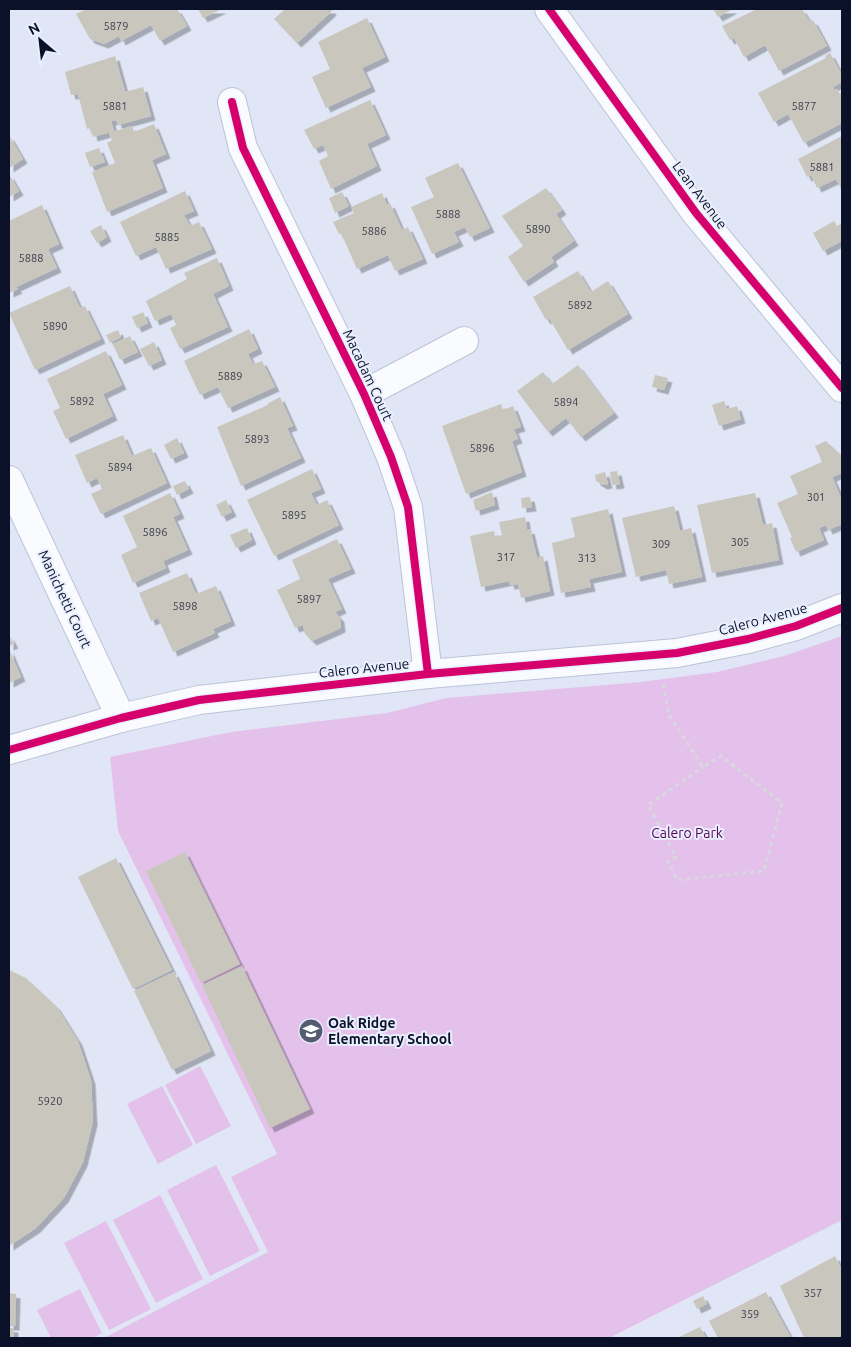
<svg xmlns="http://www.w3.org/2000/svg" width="851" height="1347" viewBox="0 0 851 1347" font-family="Ubuntu,sans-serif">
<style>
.green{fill:#e3c1eb}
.building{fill:#c9c6be;filter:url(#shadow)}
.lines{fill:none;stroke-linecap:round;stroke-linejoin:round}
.minor-casing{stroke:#bcc3d7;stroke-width:30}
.path{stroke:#d8d9de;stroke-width:3;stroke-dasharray:4 4;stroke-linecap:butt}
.minor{stroke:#fafbfe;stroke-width:28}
.cycleway-casing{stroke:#eaeffe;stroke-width:11}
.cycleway{stroke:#d6006c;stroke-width:8}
.labels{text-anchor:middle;stroke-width:4;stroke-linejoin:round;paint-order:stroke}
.number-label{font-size:11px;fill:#3a3e4e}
.street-label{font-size:14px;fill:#0a1129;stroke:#eaeffe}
.park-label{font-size:14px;fill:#5a0059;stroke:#eaeffe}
.poi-label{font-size:14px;font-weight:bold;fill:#0a1129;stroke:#eaeffe;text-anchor:start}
</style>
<defs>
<filter id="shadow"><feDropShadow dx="4.5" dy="4.5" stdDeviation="0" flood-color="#0004"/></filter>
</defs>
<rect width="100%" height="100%" fill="#e0e6f5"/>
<g class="green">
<polygon points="842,636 842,1220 609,1338 104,1338 268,1252 231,1177 277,1154 118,831 110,757 231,732 387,713 446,698 641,682 717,672 784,656"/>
<polygon points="200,1066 231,1126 196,1144 165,1085"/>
<polygon points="162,1086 193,1145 158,1164 127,1104"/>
<polygon points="216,1165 260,1251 210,1276 167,1190"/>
<polygon points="160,1195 203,1279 156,1303 113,1220"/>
<polygon points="106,1221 151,1309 109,1330 64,1243"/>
<polygon points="80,1289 102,1333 92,1338 51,1338 37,1310"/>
</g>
<g class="building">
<polygon points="87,9 177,9 187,26 160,41 151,25 121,41 119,36 104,44 90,39 76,14"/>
<polygon points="198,9 222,9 203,18"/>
<polygon points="285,9 331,9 332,11 297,43 274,19"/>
<polygon points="713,9 733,9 718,17"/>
<polygon points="757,9 802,9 810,22 813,20 827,46 779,71 765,45 744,57 734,38 730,40 722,26"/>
<polygon points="367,18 385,57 362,68 371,87 326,108 312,77 330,69 318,42"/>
<polygon points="830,53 842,75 842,82 833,87 834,90 837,89 842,98 842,123 804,143 788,114 774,122 758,93 826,58 825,56"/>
<polygon points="115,56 125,92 143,87 151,116 118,125 116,120 111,121 114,131 93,137 91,128 87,129 78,94 71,95 65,72"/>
<polygon points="370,100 386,135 367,144 377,166 331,189 319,161 328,156 323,145 314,149 304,130"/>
<polygon points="154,124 166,154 152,160 163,188 107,212 92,172 115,163 107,143 112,140 109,133 132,126 134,132"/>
<polygon points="9,135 23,159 9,168"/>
<polygon points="842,136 842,191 836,179 817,188 811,175 807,177 798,159"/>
<polygon points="99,148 105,162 90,167 85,153"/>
<polygon points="458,163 490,228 470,237 465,227 454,232 459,242 432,254 411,207 434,197 425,178"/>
<polygon points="9,174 19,191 9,197"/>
<polygon points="546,188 562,210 556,214 574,241 551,257 554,262 524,282 508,257 523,246 502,216"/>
<polygon points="185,191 194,211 184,215 190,226 199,222 212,249 166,269 156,247 136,256 120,222"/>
<polygon points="342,192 349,206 335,213 329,198"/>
<polygon points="382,193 387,205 390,203 402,230 408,227 423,259 395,271 388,255 357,269 341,233 339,234 333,222 354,213 351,207"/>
<polygon points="42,205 59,244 48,249 57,268 16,287 18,289 9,293 9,221"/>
<polygon points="834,221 837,226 842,223 842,241 823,251 813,233"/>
<polygon points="101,225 107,237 97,243 90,231"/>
<polygon points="217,258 229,286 213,294 228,327 180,349 170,328 176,325 171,314 155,321 146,301 187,279 184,273"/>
<polygon points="578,271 591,292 608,281 628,314 568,350 549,318 546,320 533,297"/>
<polygon points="70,286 80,308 85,306 101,339 35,370 9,313"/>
<polygon points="143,312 148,323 137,328 132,317"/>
<polygon points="249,329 258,349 248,354 253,364 262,361 275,387 228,408 218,387 200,395 184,361"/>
<polygon points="118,330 121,337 110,343 106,335"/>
<polygon points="130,336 138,352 120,360 113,344"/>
<polygon points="154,342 162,360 149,366 140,349"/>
<polygon points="106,351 122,385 103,394 113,416 66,439 53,411 60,408 47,379"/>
<polygon points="578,365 614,413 581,437 566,418 548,432 517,391 543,372 552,384"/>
<polygon points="655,375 668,378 664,390 652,387"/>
<polygon points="280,397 293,426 287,428 301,458 241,486 217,427 268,405 267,404"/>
<polygon points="724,401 727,409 737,406 741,419 719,426 712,405"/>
<polygon points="501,404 503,410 513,406 521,427 514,429 518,439 512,441 522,472 466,494 442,426"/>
<polygon points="123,435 132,456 151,448 167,483 101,514 91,494 102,489 97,478 87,483 75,455"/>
<polygon points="177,438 184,453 171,459 164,445"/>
<polygon points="826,441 842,456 842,473 832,477 842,500 842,524 828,530 826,525 819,528 824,540 796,552 790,538 792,537 777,503 798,494 790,476 822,462 815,446"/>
<polygon points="312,469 321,489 311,493 317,505 327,500 339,525 274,556 247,500"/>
<polygon points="617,471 620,484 612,485 610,472"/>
<polygon points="605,472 608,484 603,485 596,481 595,475"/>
<polygon points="185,481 189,489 177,495 173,486"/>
<polygon points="492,492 495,505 476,511 473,500"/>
<polygon points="170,493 180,514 173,517 188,550 163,561 166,568 133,583 121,555 137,547 123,516"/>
<polygon points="755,493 763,525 772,523 779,560 712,573 697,505"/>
<polygon points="530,497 532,507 522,508 521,498"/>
<polygon points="226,500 232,512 222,517 216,505"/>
<polygon points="674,506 680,531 691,528 702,577 669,584 666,570 636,577 622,518"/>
<polygon points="608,509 622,572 589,579 591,587 561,593 552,543 575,537 571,518"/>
<polygon points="525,517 527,530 530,529 537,558 543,556 550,591 521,598 518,584 510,585 509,581 481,587 470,536 494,531 495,537 502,535 499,522"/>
<polygon points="247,528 252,540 236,548 230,535"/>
<polygon points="337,539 351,569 328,579 342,609 335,612 340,618 341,628 312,641 305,634 303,625 295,628 277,590 300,579 292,560"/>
<polygon points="187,573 196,594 216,586 231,621 213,629 215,633 173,652 158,618 151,621 139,593"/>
<polygon points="9,635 14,644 9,646"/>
<polygon points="9,649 21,677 9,683"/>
<polygon points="185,852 240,964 201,983 146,871"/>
<polygon points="116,858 172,970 133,989 78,877"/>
<polygon points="242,966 310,1109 270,1128 202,985"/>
<polygon points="9,970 26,978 56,1006 78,1041 91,1080 93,1121 83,1162 64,1198 36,1228 9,1246"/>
<polygon points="174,972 211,1051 172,1070 134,991"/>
<polygon points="835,1256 842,1270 842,1335 835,1338 804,1338 780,1286"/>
<polygon points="766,1292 791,1338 718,1338 709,1321"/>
<polygon points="9,1293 16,1294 15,1326 9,1326"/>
<polygon points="703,1296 707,1304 697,1309 693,1301"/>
<polygon points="700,1327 706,1338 677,1338"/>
<rect x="9" y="1328" width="5" height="10"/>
</g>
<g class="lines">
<defs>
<g id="minor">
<polyline points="549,9 696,213 842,388"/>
<polyline points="232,102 243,148 364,394 391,457 408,507 428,674"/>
<polyline points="364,394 464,341"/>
<polyline points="9,480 121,718"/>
<polyline points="9,750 121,718 199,700 428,674 677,653 748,639 796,626 842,608"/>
</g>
</defs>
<use href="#minor" class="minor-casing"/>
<polyline class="path" points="663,684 669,715 703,767 721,756 782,803 764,871 677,880 668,861 676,857 648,805 703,767"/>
<use href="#minor" class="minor"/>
<defs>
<g id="cycleway">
<polyline points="549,9 696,213 842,388"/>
<polyline points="232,102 243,148 364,394 391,457 408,507 428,674"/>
<polyline points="9,750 121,718 199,700 428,674 677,653 748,639 796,626 842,608"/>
</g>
</defs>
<use href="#cycleway" class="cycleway-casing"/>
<use href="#cycleway" class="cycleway"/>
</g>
<defs>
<symbol id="school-disc" viewBox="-11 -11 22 22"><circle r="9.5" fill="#555c70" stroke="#eaeffe"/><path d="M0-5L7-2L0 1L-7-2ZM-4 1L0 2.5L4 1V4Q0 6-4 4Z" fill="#fff"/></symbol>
</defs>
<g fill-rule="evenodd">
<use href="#school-disc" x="297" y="1017" width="28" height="28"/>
</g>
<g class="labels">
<g class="number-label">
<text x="116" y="30">5879</text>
<text x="115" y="110">5881</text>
<text x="804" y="110">5877</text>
<text x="822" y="171">5881</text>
<text x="448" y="218">5888</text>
<text x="538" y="233">5890</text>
<text x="374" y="235">5886</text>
<text x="167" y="241">5885</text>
<text x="31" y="262">5888</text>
<text x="580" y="309">5892</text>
<text x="55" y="330">5890</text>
<text x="230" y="380">5889</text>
<text x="82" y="405">5892</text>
<text x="566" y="406">5894</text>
<text x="257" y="443">5893</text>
<text x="482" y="452">5896</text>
<text x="120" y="471">5894</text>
<text x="816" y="501">301</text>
<text x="294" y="519">5895</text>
<text x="155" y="536">5896</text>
<text x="740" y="546">305</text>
<text x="661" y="548">309</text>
<text x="506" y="561">317</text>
<text x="587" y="562">313</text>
<text x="309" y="603">5897</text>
<text x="185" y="610">5898</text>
<text x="50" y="1105">5920</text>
<text x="813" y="1297">357</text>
<text x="750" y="1318">359</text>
</g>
<g class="street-label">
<text transform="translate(700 195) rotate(53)" y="5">Lean Avenue</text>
<text transform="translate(368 375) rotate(65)" y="5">Macadam Court</text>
<text transform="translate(65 599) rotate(65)" y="5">Manichetti Court</text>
<text transform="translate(763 619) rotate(-15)" y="5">Calero Avenue</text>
<text transform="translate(364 668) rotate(-6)" y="5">Calero Avenue</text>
</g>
<g class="park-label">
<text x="687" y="838">Calero Park</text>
</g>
<g class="poi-label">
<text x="328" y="1028">Oak Ridge<tspan x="328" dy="16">Elementary School</tspan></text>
</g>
</g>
<rect width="851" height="1347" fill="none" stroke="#0a1129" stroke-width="20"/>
<g transform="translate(40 40) rotate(332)" stroke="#eaeffe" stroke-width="4" paint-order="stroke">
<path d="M0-4L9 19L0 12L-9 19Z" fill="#0a1129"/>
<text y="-8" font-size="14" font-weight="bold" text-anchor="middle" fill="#0a1129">N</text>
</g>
</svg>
